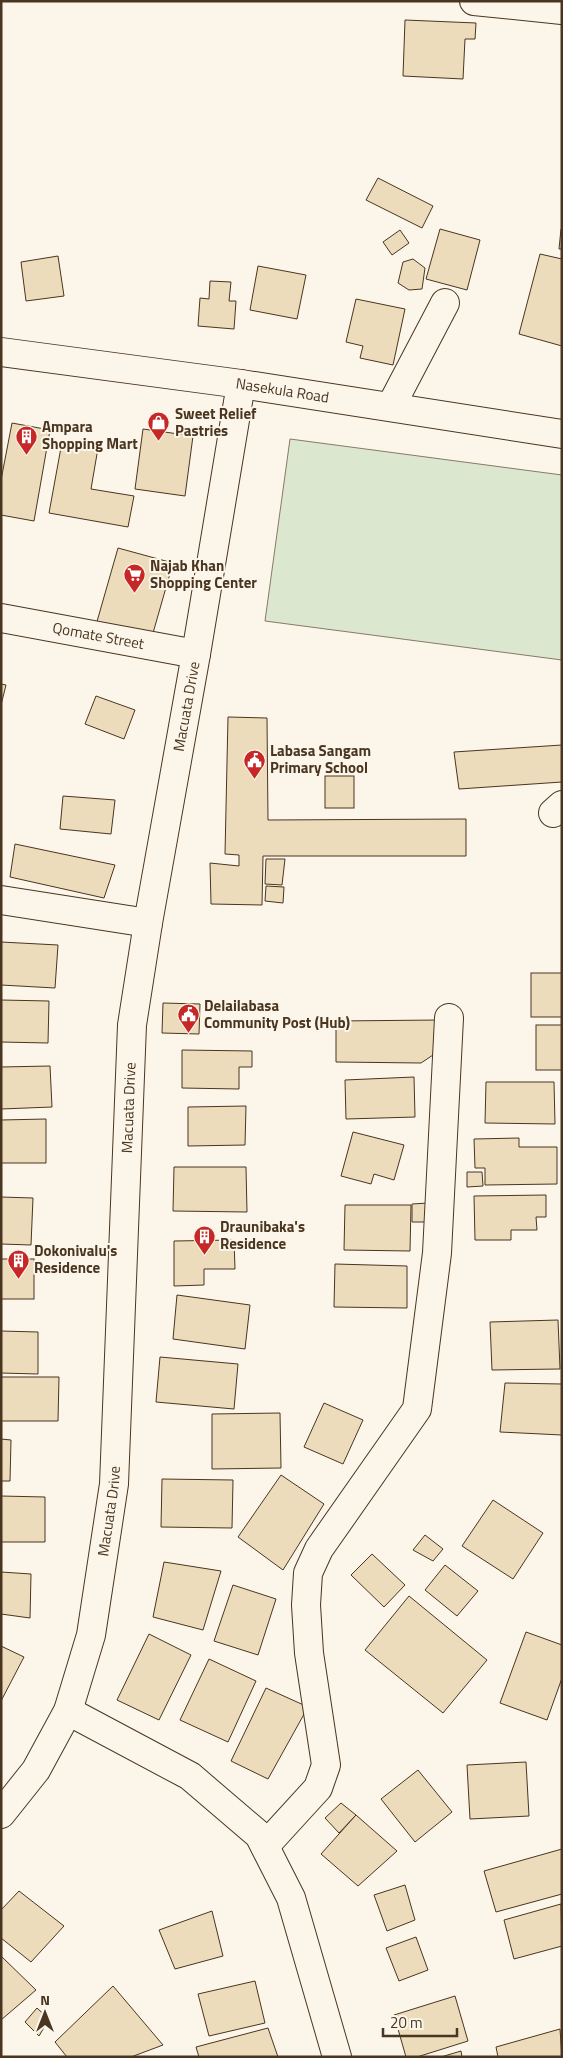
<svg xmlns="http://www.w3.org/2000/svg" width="563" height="2058" viewBox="0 0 563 2058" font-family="'Titillium Web',sans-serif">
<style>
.green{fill:#dce7d0;stroke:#887966}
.building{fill:#ecdcbc;stroke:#4a3520}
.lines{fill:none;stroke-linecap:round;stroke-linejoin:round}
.minor-casing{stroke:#4a3520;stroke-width:30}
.major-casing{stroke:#4a3520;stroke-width:30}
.minor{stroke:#fbf6e9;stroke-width:28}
.major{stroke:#fbf6e9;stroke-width:28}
.labels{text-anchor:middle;stroke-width:4;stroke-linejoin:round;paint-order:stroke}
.street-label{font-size:15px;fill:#4a3520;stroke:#fbf6e9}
.poi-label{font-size:15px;font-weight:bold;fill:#4a3520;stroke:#fbf6e9;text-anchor:start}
</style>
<rect width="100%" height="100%" fill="#fbf6e9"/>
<polygon class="green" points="290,439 562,475 562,660 265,621"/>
<g class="building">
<polygon points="405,20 476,23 475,39 465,39 463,79 403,76"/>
<polygon points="378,178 433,206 422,228 366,200"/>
<polygon points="440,229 480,240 467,290 426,279"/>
<polygon points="561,229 562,229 562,249 559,249"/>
<polygon points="400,230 409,243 392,255 383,242"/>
<polygon points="540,254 562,259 562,346 519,334"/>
<polygon points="58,256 64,296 26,301 21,262"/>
<polygon points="413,259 425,268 422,289 409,290 398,283 403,262"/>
<polygon points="258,266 306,275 297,319 250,310"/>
<polygon points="210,281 231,282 229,301 236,301 234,329 198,326 200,298 209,299"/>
<polygon points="356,299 405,309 393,365 360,358 363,346 346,342"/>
<polygon points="12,423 50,430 34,521 1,515 1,480"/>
<polygon points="143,429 193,436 185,496 135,489"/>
<polygon points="62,442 98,448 91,489 134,496 128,527 49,513"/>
<polygon points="118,548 173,563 151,640 96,625"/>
<polygon points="1,684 6,685 1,705"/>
<polygon points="96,696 135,710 124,739 85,724"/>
<polygon points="228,717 267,718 268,820 466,819 466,856 263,856 262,905 211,904 210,863 239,866 239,855 225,854"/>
<polygon points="562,745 562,782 459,789 454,752"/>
<rect x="325" y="776" width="29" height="32"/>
<polygon points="63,796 115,800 111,834 60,829"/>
<polygon points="15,844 115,865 104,898 10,877"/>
<polygon points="266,859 285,859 282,885 265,884"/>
<polygon points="266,886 284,887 283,903 265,901"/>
<polygon points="1,942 58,945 55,988 1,985"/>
<rect x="531" y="973" width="31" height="44"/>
<polygon points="1,1000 49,1001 48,1043 1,1042"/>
<polygon points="163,1003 200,1004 199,1034 162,1033"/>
<polygon points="439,1020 439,1051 421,1063 336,1062 336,1021"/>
<rect x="536" y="1025" width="26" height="45"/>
<polygon points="182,1050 252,1051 252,1067 239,1067 239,1089 182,1088"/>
<polygon points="50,1066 52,1107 1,1109 1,1067"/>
<polygon points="414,1077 415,1117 346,1119 345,1080"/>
<polygon points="486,1082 554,1082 555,1124 485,1123"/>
<polygon points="246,1106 245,1145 188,1146 188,1107"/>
<polygon points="46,1119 46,1163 1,1163 1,1120"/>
<polygon points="353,1132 404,1145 394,1180 374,1174 371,1184 341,1176"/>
<polygon points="519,1138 519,1147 557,1147 557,1184 485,1185 485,1168 475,1168 474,1139"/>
<polygon points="174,1167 246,1167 247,1212 173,1211"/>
<polygon points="467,1172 482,1172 483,1186 467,1187"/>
<polygon points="546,1195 546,1217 536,1217 537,1230 511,1230 511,1240 475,1240 474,1196"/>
<polygon points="1,1197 33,1198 31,1245 1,1244"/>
<polygon points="428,1203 428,1222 412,1222 412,1204"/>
<polygon points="345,1205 411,1205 410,1251 344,1250"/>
<polygon points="234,1240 235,1269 204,1269 204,1285 174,1286 174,1241"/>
<rect x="1" y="1259" width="33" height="40"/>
<polygon points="335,1264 407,1266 407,1308 334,1307"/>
<polygon points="177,1295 250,1305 245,1349 173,1339"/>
<polygon points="558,1320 560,1369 492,1370 490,1322"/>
<polygon points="1,1331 38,1332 38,1374 1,1373"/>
<polygon points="160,1357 238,1364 234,1409 156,1402"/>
<polygon points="1,1377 59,1377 58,1421 1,1421"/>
<polygon points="505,1383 562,1384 562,1435 500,1432"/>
<polygon points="324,1403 363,1420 343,1464 304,1447"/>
<polygon points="280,1413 281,1468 212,1469 212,1414"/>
<polygon points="1,1439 11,1440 10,1481 1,1481"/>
<polygon points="281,1475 324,1504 283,1570 238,1537"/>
<polygon points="162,1479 233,1480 232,1528 161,1527"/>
<polygon points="1,1496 45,1497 45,1542 1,1542"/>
<polygon points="493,1500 543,1533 513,1579 462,1546"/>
<polygon points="425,1535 443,1549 433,1561 413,1550"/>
<polygon points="372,1554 405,1585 384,1607 351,1575"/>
<polygon points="164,1562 221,1571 203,1630 153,1617"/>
<polygon points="445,1565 478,1591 457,1616 425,1590"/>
<polygon points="1,1572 31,1574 30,1618 1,1614"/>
<polygon points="233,1585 276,1599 258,1655 214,1641"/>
<polygon points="409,1596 487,1660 443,1713 365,1650"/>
<polygon points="526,1632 562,1645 562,1678 547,1720 500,1703"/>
<polygon points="149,1634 191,1655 159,1720 117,1700"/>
<polygon points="1,1646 24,1657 1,1701"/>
<polygon points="209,1659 256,1681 228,1742 180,1720"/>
<polygon points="266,1688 308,1707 268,1779 231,1761"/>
<polygon points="526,1762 529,1816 470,1819 467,1765"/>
<polygon points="418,1770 452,1812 415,1842 381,1799"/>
<polygon points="341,1803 356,1815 339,1833 325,1818"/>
<polygon points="356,1815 397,1851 358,1886 321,1854"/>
<polygon points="562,1849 562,1894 496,1912 484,1871"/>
<polygon points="405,1885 415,1920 387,1931 374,1895"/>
<polygon points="19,1891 64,1926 31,1962 1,1938 1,1910"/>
<polygon points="561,1904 562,1946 514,1959 504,1920"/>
<polygon points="212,1911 223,1956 175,1969 159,1930"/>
<polygon points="416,1937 428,1970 399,1981 386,1948"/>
<polygon points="1,1956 36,1990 1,2020"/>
<polygon points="255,1981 265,2023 209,2036 198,1994"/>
<polygon points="113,1986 163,2045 131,2057 67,2057 55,2042"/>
<polygon points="455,1996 468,2041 417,2057 406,2057 394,2015"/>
<polygon points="37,2008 49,2019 39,2036 25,2022"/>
<polygon points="268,2028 278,2057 199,2057 196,2047"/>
<polygon points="560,2029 562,2057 498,2057 496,2047"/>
<polygon points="461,2051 462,2057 441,2057"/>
</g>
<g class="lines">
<defs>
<g id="minor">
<polyline points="474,1 562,10"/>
<polyline points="391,406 445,303"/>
<path id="s1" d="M 1,618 L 196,654"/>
<polyline points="553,813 562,805"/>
<polyline points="1,900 148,923"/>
<polyline points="68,1711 190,1776 259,1835 291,1898 337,2057"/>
<path id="s2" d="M 1,1814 L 36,1770 L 68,1711 L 91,1635 L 114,1484 L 132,1025 L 148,923 L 196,654 L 241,384"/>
<polyline points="265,1846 318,1788 326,1765 309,1653 306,1605 308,1573 319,1549 417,1409 437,1253 449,1018"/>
</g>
<g id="major">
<path id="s3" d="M 1,352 L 241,384 L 562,434"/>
</g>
</defs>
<use href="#minor" class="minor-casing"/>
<use href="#major" class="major-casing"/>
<use href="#minor" class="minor"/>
<use href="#major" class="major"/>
</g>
<defs>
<symbol id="shop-pin" viewBox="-11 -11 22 30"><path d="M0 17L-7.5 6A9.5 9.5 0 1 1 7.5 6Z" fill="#c62828" stroke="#fbf6e9"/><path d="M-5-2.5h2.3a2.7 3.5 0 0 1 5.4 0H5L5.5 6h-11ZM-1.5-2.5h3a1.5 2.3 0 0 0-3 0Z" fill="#fff"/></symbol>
<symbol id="building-pin" viewBox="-11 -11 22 30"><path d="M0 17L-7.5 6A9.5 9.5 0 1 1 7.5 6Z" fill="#c62828" stroke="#fbf6e9"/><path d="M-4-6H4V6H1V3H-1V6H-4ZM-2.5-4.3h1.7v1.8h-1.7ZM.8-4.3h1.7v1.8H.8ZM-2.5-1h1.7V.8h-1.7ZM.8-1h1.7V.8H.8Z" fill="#fff"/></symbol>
<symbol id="supermarket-pin" viewBox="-11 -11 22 30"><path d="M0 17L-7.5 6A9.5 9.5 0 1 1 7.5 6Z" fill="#c62828" stroke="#fbf6e9"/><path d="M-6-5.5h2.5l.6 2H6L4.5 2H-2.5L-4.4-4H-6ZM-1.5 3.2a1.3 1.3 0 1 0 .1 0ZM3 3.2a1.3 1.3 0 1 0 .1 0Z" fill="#fff"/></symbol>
<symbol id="civic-pin" viewBox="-11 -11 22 30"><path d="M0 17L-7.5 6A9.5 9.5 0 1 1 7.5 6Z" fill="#c62828" stroke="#fbf6e9"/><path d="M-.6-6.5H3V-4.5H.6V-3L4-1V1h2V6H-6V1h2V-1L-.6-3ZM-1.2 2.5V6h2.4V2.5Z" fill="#fff"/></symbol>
</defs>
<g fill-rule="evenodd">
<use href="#shop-pin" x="146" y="410" width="25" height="34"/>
<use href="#building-pin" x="14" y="424" width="25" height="34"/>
<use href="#supermarket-pin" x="122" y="562" width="25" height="34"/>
<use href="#civic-pin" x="242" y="748" width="25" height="34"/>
<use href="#civic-pin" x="176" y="1002" width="25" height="34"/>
<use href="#building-pin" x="192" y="1224" width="25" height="34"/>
<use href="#building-pin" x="6" y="1248" width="25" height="34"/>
</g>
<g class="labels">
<g class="street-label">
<text dy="5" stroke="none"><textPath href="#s3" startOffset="284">Nasekula Road</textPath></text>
<text dy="5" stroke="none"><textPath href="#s1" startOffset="99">Qomate Street</textPath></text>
<text dy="5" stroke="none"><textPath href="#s2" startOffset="1138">Macuata Drive</textPath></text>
<text dy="5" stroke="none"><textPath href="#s2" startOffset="732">Macuata Drive</textPath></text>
<text dy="5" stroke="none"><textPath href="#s2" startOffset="328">Macuata Drive</textPath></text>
</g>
<g class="poi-label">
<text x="175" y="419">Sweet Relief<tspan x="175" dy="17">Pastries</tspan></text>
<text x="42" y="432">Ampara<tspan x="42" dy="17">Shopping Mart</tspan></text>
<text x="150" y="571">Najab Khan<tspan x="150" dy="17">Shopping Center</tspan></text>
<text x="270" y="756">Labasa Sangam<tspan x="270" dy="17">Primary School</tspan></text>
<text x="204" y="1011">Delailabasa<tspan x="204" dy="17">Community Post (Hub)</tspan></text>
<text x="220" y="1232">Draunibaka's<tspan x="220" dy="17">Residence</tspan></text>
<text x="34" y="1256">Dokonivalu's<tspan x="34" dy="17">Residence</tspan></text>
</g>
</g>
<rect width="563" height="2058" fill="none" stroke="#4a3520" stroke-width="5"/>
<g transform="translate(45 2013)" stroke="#fbf6e9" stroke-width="4" paint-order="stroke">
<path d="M0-4L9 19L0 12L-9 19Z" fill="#4a3520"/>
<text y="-8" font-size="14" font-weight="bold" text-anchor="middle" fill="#4a3520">N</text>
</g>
<path d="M383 2028v8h74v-8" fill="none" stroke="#4a3520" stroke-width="2.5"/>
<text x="390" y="2028" font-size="15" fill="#4a3520" stroke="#fbf6e9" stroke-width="4" paint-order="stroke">20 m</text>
</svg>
